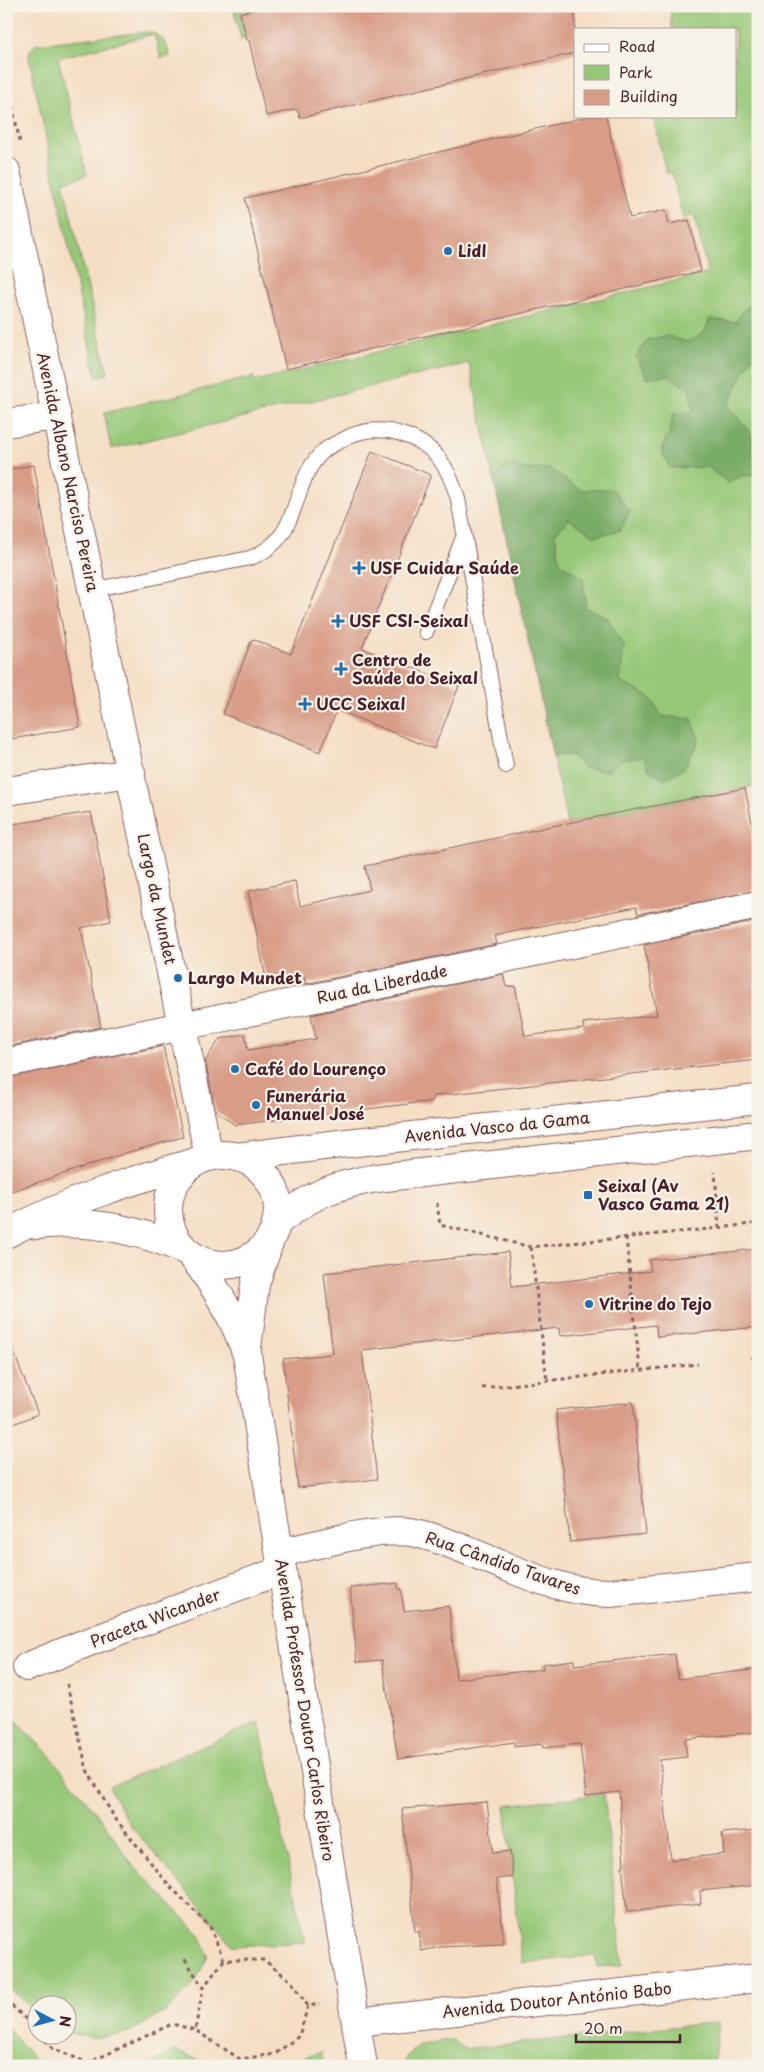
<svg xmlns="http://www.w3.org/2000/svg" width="764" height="2072" viewBox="0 0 764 2072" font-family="'Playpen Sans',sans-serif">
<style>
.green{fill:#97c878;stroke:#707452}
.forest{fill:#79ac68;stroke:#62664a}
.building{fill:#d89c87}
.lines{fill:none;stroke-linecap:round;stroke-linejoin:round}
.lane-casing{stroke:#866261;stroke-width:16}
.street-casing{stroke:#866261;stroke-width:30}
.secondary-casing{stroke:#866261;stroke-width:30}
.primary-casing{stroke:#866261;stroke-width:30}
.path{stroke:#866261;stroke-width:3;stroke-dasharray:4 4;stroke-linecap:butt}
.lane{stroke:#fff;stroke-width:14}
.street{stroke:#fff;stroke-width:28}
.secondary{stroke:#fff;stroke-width:28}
.primary{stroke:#fff;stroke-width:28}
.poi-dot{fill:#1f6fb2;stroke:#f7f3e8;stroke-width:2}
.labels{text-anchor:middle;stroke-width:4.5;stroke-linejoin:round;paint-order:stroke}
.poi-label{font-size:16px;font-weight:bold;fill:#4a1f2b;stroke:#f7f3e8;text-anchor:start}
.street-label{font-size:16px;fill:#4a1f2b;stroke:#f7f3e8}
</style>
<rect width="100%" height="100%" fill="#f7f3e8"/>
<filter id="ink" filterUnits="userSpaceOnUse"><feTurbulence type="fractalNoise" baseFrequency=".02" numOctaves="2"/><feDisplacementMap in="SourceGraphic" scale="10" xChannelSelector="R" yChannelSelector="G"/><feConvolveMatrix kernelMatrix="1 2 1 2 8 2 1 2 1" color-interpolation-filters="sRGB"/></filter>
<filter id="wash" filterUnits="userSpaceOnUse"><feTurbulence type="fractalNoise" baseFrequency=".0096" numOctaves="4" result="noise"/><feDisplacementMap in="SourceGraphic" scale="20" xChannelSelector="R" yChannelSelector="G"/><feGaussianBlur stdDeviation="1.12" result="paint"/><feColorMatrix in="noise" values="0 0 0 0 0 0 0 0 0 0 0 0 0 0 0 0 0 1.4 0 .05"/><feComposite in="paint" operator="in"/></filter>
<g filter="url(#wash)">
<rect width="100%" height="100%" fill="#f5dec4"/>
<g class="green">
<polygon points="233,6 267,6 240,13 246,37 241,39"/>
<polygon points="670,6 758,6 758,785 567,823 469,363 111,449 104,413 253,377 255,381 708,273 694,215 683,218 672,173 666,173 653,116 735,116 735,29 672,29"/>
<path d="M 146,32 C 160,33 167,42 170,56 L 161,58 L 154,34 L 58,58 L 87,175 L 63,182 L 108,374 L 96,377 L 29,57 L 30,50 L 36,44 Z"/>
<polygon points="6,1710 51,1757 105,1824 131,1863 200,1935 208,1955 196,1981 167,2011 128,2033 93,2038 68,2033 68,2004 38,2004 37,2013 6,1985"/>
<polygon points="259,1722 305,1942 233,1946 130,1825 109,1787"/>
<polygon points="604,1794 622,1965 597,1967 595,1955 522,1963 505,1805"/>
<path d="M 719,2022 L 713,2066 L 402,2066 C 409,2043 433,2042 453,2040 L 464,2049 Z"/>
<polygon points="6,2026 40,2066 6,2066"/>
<polygon points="175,2051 214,2066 147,2066"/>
<polygon points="321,2052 324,2066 291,2066 300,2059"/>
</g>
<g class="forest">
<path d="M 758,302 L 758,359 L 752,357 L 741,377 L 728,406 C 748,430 763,441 756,475 L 741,476 L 728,483 L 708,467 L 670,468 L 661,449 L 671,429 L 673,414 L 694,411 L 689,389 L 669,375 L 647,378 L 636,357 L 648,339 L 667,336 L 687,342 L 703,334 L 710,319 L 736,322 L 745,308 Z"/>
<polygon points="507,464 533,470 549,468 580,490 612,489 630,511 620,530 595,536 569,519 555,534 560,563 583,578 586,608 607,617 624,647 620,682 649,696 662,716 692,719 699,741 684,768 664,779 649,770 643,757 622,760 608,771 584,768 572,755 553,756 494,481"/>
</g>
<g id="blocks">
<g class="building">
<polygon points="267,6 575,6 575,53 300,118 297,109 266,116 249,40 247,40 240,13"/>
<polygon points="590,116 606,116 630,218 666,210 669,224 689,220 701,271 286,369 245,198"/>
<polygon points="372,451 431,475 362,648 459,686 434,749 337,710 320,752 223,714 252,639 291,654"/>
<polygon points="34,465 80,727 6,740 6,470"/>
<polygon points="745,788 754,833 758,834 758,890 638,914 636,907 526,929 495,936 497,944 305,984 304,976 267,984 248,891 295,881 300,906 370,890 365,866 557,825"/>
<polygon points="91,812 111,921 81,928 101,1027 6,1047 6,825"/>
<polygon points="758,921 758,1060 433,1096 433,1101 235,1125 216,1111 205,1061 220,1039 245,1034 248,1050 316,1039 311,1015 503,974 506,987 515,986 525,1036 584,1029 583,1023 657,1015 644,945"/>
<polygon points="163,1046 183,1137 129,1152 6,1193 6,1078"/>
<polygon points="758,1249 758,1327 657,1337 656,1325 560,1336 559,1328 362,1350 377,1479 298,1488 283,1359 333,1354 324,1273 508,1252 512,1287 651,1271 649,1260"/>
<polygon points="6,1338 8,1338 38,1414 6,1427"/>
<polygon points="633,1402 646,1534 570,1542 556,1410"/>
<polygon points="398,1583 398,1589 401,1589 404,1611 449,1606 456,1679 543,1669 542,1664 574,1660 574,1665 675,1654 678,1679 758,1669 758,1732 685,1739 687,1757 660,1760 671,1860 724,1854 722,1833 758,1830 758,1885 700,1891 701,1904 627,1912 622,1866 624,1866 619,1792 586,1796 580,1744 543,1748 542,1744 514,1747 514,1742 398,1759 382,1660 357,1662 350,1588"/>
<polygon points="487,1802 493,1853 510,1851 513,1877 497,1879 504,1944 440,1947 421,1951 419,1931 415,1932 402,1809"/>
</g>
</g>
</g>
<g filter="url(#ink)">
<use href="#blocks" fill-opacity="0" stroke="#866261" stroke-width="1"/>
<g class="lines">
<defs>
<g id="lane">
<path d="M 92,590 L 250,558 C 306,537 287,481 326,449 C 331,445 339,442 346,438 C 362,429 384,428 401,434 C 436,445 448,466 458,499 L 506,766"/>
<polyline points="426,632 464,535"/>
</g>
<g id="street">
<polyline points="6,423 57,416"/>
<polyline points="6,791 131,773"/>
<polyline points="6,1063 758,905"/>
<path d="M 280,1553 C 317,1545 374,1527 411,1532 C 428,1535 446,1542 461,1548 C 509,1567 558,1593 610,1593 L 758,1577"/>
<polyline points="27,1667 86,1643 282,1570"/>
<polyline points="356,2022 758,1978"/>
</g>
<g id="secondary">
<polyline points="6,171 209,1157"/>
<path d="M 193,1257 C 216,1287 235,1319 247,1355 L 363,2066"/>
<polyline points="247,1348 255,1284 271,1237"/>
</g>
<g id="primary">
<circle cx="223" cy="1210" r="55"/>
<polyline points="237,1157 347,1143 758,1099"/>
<path d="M 276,1223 C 313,1194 331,1186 377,1178 L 758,1135"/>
<path d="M 36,1225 C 87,1219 136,1229 183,1249"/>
<path d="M 8,1233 C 67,1201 132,1180 196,1162"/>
</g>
</defs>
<use href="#lane" class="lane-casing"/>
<use href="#street" class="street-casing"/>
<use href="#secondary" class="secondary-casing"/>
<use href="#primary" class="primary-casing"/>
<g class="path">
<polyline points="6,75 20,143"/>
<polyline points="437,1203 440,1225 531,1247 719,1228 715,1172"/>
<polyline points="719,1228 758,1223"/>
<polyline points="626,1237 640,1370"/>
<polyline points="531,1247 547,1381"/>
<polyline points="751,1358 758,1357"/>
<polyline points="482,1388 698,1364"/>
<polyline points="67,1684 87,1770 114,1817 168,1884 210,1927 224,1960"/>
<polyline points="185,1959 203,1988"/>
<polyline points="6,2000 38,2031"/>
<polyline points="308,2006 299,2036 275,2054 240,2059 195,2030 203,1988 224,1960 264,1960 291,1981 308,2006 320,2004"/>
<polyline points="40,2034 52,2048 88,2063 172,2024 195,2030"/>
</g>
<use href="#lane" class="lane"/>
<use href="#street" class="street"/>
<use href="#secondary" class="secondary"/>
<use href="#primary" class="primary"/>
</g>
</g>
<g class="poi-dot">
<circle cx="448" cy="251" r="5"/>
<path d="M356.5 560.5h5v5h5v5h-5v5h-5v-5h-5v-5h5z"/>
<path d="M335.5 613.5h5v5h5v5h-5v5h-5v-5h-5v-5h5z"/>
<path d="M338.5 661.5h5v5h5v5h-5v5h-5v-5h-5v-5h5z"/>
<path d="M302.5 696.5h5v5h5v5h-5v5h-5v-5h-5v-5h5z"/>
<circle cx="178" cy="978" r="5"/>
<circle cx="235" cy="1069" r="5"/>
<circle cx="256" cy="1105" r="5"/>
<rect x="583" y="1190" width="10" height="10" rx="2.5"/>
<circle cx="589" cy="1304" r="5"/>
</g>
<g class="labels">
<g class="poi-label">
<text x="458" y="257">Lidl</text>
<text x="370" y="574">USF Cuidar Saúde</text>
<text x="349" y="627">USF CSI-Seixal</text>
<text x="352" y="666">Centro de<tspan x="352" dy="18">Saúde do Seixal</tspan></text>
<text x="316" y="710">UCC Seixal</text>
<text x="188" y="984">Largo Mundet</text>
<text x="245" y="1075">Café do Lourenço</text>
<text x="266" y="1102">Funerária<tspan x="266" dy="18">Manuel José</tspan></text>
<text x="598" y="1192">Seixal (Av<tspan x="598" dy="18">Vasco Gama 21)</tspan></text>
<text x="599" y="1310">Vitrine do Tejo</text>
</g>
<g class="street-label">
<text transform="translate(68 472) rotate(78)" y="6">Avenida Albano Narciso Pereira</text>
<text transform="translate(157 899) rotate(78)" y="6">Largo da Mundet</text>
<text transform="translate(382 984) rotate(-12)" y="6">Rua da Liberdade</text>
<text transform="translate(497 1127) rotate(-6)" y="6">Avenida Vasco da Gama</text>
<text transform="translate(503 1563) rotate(19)" y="6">Rua Cândido Tavares</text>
<text transform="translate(155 1618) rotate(-21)" y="6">Praceta Wicander</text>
<text transform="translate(305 1710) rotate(81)" y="6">Avenida Professor Doutor Carlos Ribeiro</text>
<text transform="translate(557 2000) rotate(-6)" y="6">Avenida Doutor António Babo</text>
</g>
</g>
<rect width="764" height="2072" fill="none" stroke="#f7f3e8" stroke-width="25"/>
<rect x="574" y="28" width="162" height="90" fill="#f7f3e8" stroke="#b29e9c"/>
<rect x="584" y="44" width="25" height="8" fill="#ffffff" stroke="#b29e9c"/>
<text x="619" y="52" font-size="15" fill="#4a1f2b">Road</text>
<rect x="584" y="65" width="25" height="15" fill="#97c878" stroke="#b29e9c"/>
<text x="619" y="78" font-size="15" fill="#4a1f2b">Park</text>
<rect x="584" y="90" width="25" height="15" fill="#d89c87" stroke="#b29e9c"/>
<text x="619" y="102" font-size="15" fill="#4a1f2b">Building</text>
<g transform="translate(52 2020) rotate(96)"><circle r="24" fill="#f7f3e8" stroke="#b29e9c"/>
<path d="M0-4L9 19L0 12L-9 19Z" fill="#1f6fb2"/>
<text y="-8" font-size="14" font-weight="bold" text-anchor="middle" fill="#4a1f2b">N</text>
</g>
<path d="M576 2034v8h104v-8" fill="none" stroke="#4a1f2b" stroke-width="2.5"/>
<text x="584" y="2034" font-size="15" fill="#4a1f2b" stroke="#f7f3e8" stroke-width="4" paint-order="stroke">20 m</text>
</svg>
